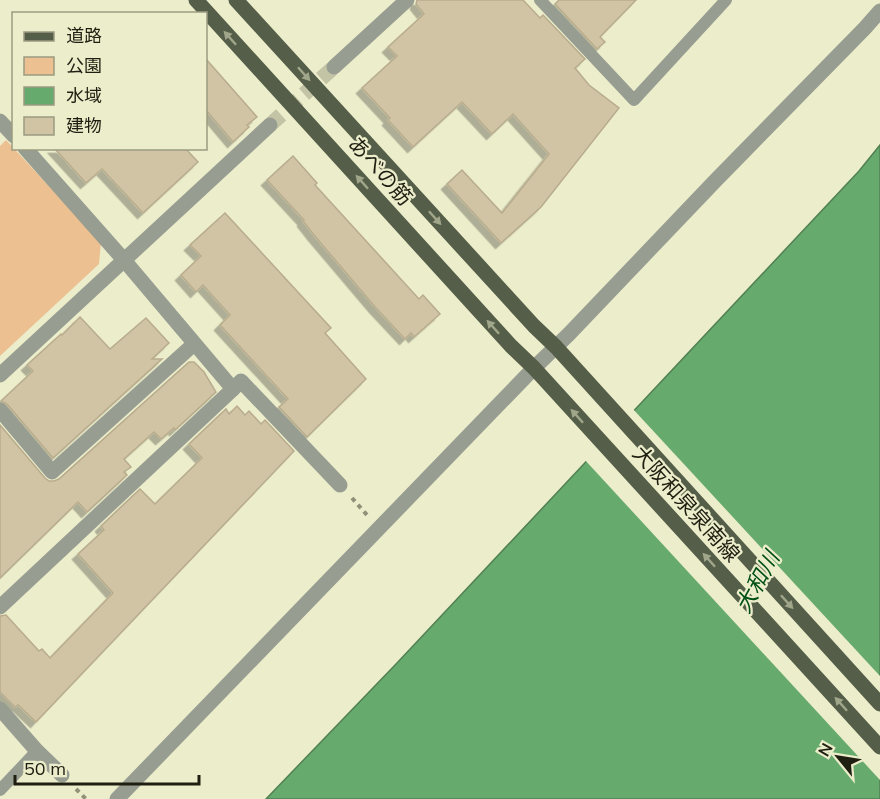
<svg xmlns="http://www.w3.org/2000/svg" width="880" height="799" viewBox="0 0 880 799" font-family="Mulish,'Noto Sans JP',sans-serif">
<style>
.green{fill:#edc091}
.water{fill:#67aa6e;stroke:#518052;stroke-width:1.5}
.pier{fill:#ecedcb}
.building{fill:#d1c4a5;stroke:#b8ac8d;stroke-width:1.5;filter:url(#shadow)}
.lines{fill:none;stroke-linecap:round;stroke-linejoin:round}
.minor-tunnel{stroke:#c3c4a6;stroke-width:15;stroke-dasharray:15 8;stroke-linecap:butt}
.path{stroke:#909178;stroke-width:4;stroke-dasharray:4.5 4.5;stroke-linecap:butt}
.service{stroke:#979d90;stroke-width:12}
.minor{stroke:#979d90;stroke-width:15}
.primary{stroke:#555e48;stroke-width:15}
.oneway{fill:#a0a68a}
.labels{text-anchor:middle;stroke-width:4.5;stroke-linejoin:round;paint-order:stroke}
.street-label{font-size:21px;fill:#1e1e11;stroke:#ecedcb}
.water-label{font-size:22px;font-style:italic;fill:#004f16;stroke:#ecedcb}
</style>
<defs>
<filter id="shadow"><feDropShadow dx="-5.5" dy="5.5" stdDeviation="0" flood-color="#0004"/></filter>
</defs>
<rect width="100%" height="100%" fill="#ecedcb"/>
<polygon class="green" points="6,140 101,242 99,264 0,356 0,146"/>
<polygon class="water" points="880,145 880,799 266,799 397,663 859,171"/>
<polygon class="pier" points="632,408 880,676 880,780 584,459"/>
<g class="building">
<polygon points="417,0 523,0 540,18 543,15 585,59 575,68 589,85 619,108 541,207 501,243 447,184 462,170 502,213 549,154 513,114 492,134 462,102 413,147 388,120 390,118 362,88 397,56 388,47 424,14 416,4"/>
<polygon points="559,0 636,0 600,37 605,42 597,49 555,4"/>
<polygon points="206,59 257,117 247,125 249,127 233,142 206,110"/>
<polygon points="54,148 185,148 198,162 143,213 102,169 86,183"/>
<polygon points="293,156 317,183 315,185 419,299 423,295 440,314 414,337 411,333 405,339 375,307 314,235 303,221 304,220 267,180"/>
<polygon points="225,213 331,328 325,333 366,379 307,437 279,407 288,399 220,325 230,315 203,285 196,292 181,275 201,256 190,245"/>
<polygon points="80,317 110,349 146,318 169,343 152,359 162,359 53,458 7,404 1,401 33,371 27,365 61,334 62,335"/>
<polygon points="189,362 194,362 204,372 216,392 175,430 174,428 161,439 154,432 124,459 131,467 124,472 127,475 87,512 78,502 0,578 0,425 45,478 49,481 54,481 59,479"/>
<polygon points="237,406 245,415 249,411 261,424 265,420 294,451 36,722 18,705 15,707 0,692 0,616 6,615 39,651 42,649 50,658 113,593 78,554 104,530 101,526 140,489 155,504 202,458 189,444 226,409 229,414"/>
</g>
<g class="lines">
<polyline class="minor-tunnel" points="270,125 334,67"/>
<g class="path">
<polyline points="352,498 367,515"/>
<polyline points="76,789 86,799"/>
</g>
<g class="service">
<polyline points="540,0 634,100 726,0"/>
<polyline points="0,790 37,751"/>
</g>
<g class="minor">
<polyline points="334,67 407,0"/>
<polyline points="0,121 14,136"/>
<polyline points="25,148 124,260 233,389 241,381 340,485"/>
<polyline points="0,375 270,125"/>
<polyline points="0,410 52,472 194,344"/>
<polyline points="0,607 233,389"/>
<polyline points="0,709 37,751 62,775"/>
<polyline points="117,799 534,368 569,334 716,180 865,28 880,11"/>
</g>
<g class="primary">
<polyline points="196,0 511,346 534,368 880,747"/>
<polyline points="236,0 534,326 556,347 880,704"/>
</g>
</g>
<defs><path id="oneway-solid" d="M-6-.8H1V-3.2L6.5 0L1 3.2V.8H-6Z" transform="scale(1.5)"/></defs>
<g class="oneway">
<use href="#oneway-solid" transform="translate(230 38) rotate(-132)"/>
<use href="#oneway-solid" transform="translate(304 74) rotate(48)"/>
<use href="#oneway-solid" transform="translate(362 182) rotate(-132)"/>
<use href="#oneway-solid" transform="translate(435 218) rotate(48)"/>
<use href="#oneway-solid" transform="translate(493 327) rotate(-132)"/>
<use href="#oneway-solid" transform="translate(577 416) rotate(-132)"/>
<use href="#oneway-solid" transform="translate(709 560) rotate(-132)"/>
<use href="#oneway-solid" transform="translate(787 602) rotate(48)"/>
<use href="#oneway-solid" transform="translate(841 704) rotate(-132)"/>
</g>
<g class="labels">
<g class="street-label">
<text transform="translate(380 171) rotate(48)" y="7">あべの筋</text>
<text transform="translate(686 504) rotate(48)" y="7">大阪和泉泉南線</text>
</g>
<g class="water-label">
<text transform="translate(757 582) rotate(-61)" y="8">大和川</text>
</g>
</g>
<rect x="12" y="12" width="195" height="138" fill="#ecedcb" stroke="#9a9a81" stroke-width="1.5"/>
<rect x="24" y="32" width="30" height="9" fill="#555e48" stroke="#9a9a81" stroke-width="1.5"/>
<text x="66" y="42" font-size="18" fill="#1e1e11">道路</text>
<rect x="24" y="57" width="30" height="18" fill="#edc091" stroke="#9a9a81" stroke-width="1.5"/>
<text x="66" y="72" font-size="18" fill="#1e1e11">公園</text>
<rect x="24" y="87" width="30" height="18" fill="#67aa6e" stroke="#9a9a81" stroke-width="1.5"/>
<text x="66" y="102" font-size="18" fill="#1e1e11">水域</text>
<rect x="24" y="117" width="30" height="18" fill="#d1c4a5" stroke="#9a9a81" stroke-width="1.5"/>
<text x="66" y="132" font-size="18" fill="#1e1e11">建物</text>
<g transform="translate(838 757) rotate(300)" stroke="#ecedcb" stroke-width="4.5" paint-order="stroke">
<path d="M0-4.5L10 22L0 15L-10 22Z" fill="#1e1e11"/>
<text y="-9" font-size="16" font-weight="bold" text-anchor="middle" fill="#1e1e11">N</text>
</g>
<path d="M15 775v9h184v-9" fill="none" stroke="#1e1e11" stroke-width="3"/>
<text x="24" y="775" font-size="18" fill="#1e1e11" stroke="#ecedcb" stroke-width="4.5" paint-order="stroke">50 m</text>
</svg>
